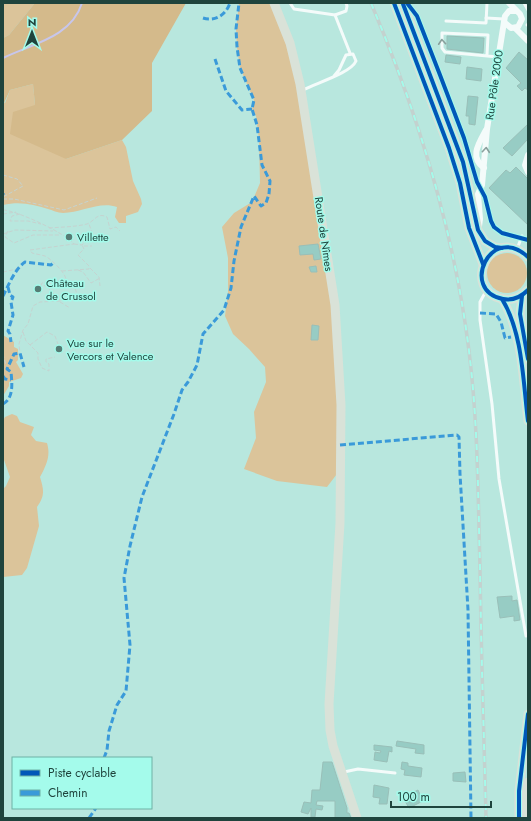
<svg xmlns="http://www.w3.org/2000/svg" width="531" height="821" viewBox="0 0 531 821" font-family="Jost,sans-serif">
<style>
.green{fill:#dbc49a}
.forest{fill:#d4ba8b}
.lines{fill:none;stroke-linecap:round;stroke-linejoin:round}
.stream{stroke:#c7c6ec;stroke-width:2}
.building{fill:#97ccc4;stroke:#99bfb8}
.path{stroke:#c5d3d0;stroke-width:1;stroke-dasharray:4 2;stroke-linecap:butt}
.service{stroke:#f4fbfa;stroke-width:3}
.minor{stroke:#f4fbfa;stroke-width:6}
.primary{stroke:#d9e2d8;stroke-width:9}
.rail-casing{stroke:#c3d2cf;stroke-width:3.5}
.rail{stroke:#a4fbeb;stroke-width:2;stroke-dasharray:6;stroke-linecap:butt}
.quiet{stroke:#3a9ad9;stroke-width:3;stroke-dasharray:6 3;stroke-linecap:butt}
.cycleway-casing{stroke:#a4fbeb;stroke-width:6}
.cycleway{stroke:#0057b8;stroke-width:4}
.oneway{stroke:#8aa09c}
.poi-dot{fill:#557d75;stroke:#a4fbeb;stroke-width:1.5}
.labels{text-anchor:middle;stroke-width:3;stroke-linejoin:round;paint-order:stroke}
.street-label{font-size:11px;fill:#1f443d;stroke:#a4fbeb}
.poi-label{font-size:11px;fill:#1f443d;stroke:#a4fbeb;text-anchor:start}
</style>
<rect width="100%" height="100%" fill="#b8e7de"/>
<g class="green">
<polygon points="3,3 66,3 35,3 9,35 3,38"/>
<polygon points="239,3 274,3 290,43 335,305 340,470 327,487 277,481 244,469 256,438 254,412 266,382 265,367 249,349 233,334 225,316 228,292 228,258 222,227 234,213 252,202 260,183 259,140 256,116 252,109 254,100 240,68 237,47 236,29"/>
<path d="M 33,84 L 35,105 L 66,159 L 122,140 L 126,147 L 133,181 L 141,199 L 142,204 L 138,212 L 126,216 L 126,223 L 119,223 L 115,217 L 117,207 C 99,201 81,213 63,213 C 58,213 52,210 48,209 C 33,204 19,201 3,205 L 3,102 L 5,103 L 10,90 Z"/>
<circle cx="507" cy="273" r="20"/>
<polygon points="3,335 14,342 14,347 18,349 18,360 16,362 23,374 21,378 9,382 9,386 3,396"/>
<path d="M 12,414 L 17,416 L 20,422 L 34,427 L 31,435 L 36,441 L 47,443 C 51,456 46,466 40,477 C 44,490 45,496 37,507 L 39,526 L 27,568 L 22,575 L 3,577 L 3,489 L 6,486 L 10,477 L 3,457 L 3,421 L 5,417 Z"/>
</g>
<polygon class="forest" points="35,3 186,3 152,63 152,111 122,140 66,159 10,134 13,112 35,105 33,84 10,90 4,103 3,102 3,38 9,35"/>
<g class="lines">
<path class="stream" d="M 3,58 C 31,44 71,38 82,3"/>
</g>
<g class="building">
<polygon points="447,36 484,38 483,53 447,49"/>
<polygon points="519,52 528,60 528,90 525,88 522,91 517,86 521,83 506,68"/>
<polygon points="446,55 461,57 460,64 445,62"/>
<polygon points="467,67 482,69 481,81 466,79"/>
<polygon points="468,96 478,97 475,125 469,124 469,116 466,116"/>
<polygon points="528,124 528,139 512,156 503,148"/>
<polygon points="516,167 528,179 528,225 489,188 506,170 510,173"/>
<polygon points="318,244 321,259 314,260 313,254 300,255 299,246"/>
<polygon points="316,266 317,272 311,272 309,267"/>
<polygon points="312,325 319,326 318,340 311,340"/>
<polygon points="512,596 512,601 517,600 520,620 514,621 514,616 500,618 497,597"/>
<polygon points="397,741 424,745 424,754 415,753 416,749 396,746"/>
<polygon points="374,745 392,747 392,752 389,751 387,762 374,760 375,752 380,753 381,751 374,750"/>
<polygon points="323,762 332,762 347,808 347,813 349,813 351,818 335,818 335,801 317,801 316,805 323,806 322,810 316,809 315,817 311,817 311,808 308,814 301,812 304,802 311,803 312,790 320,790"/>
<polygon points="402,762 408,763 408,766 422,768 421,777 404,775 405,770 401,769"/>
<polygon points="465,772 466,782 453,781 453,773"/>
<polygon points="374,785 389,788 387,804 379,804 380,798 373,797"/>
<polygon points="418,790 423,801 409,808 405,801 414,797 412,793"/>
</g>
<g class="lines">
<g class="path">
<polyline points="3,175 17,179 23,186 3,197"/>
<polyline points="3,199 14,199 64,210 97,198"/>
<path d="M 3,210 C 16,210 67,234 74,244 L 30,250 L 32,253 C 36,254 41,255 45,256 C 51,259 66,273 66,280 L 63,282 L 51,280 L 42,283 L 41,285 L 46,286 L 61,301 L 40,302 L 33,306 L 28,324 L 23,330 L 19,344 L 20,353"/>
<polyline points="3,214 16,212"/>
<polyline points="20,214 12,216 10,221 28,221 41,224"/>
<path d="M 49,228 C 61,227 75,227 87,224 C 95,221 97,212 107,217 L 110,229 L 116,227 L 120,231"/>
<polyline points="8,231 5,237 14,243 33,235 60,235"/>
<polyline points="3,234 15,230 53,231"/>
<polyline points="74,244 82,245 93,235 89,224"/>
<polyline points="84,246 92,246"/>
<polyline points="90,268 99,277 100,286"/>
<polyline points="78,270 83,272 91,283 100,278"/>
<polyline points="62,271 89,269 89,266 78,255 84,249 82,245"/>
<polyline points="3,272 17,269"/>
<polyline points="66,281 75,288 79,301"/>
<polyline points="60,302 70,308"/>
<polyline points="23,332 26,341 38,353 38,359 42,368 49,371 49,364 46,362 46,359 55,357"/>
<polyline points="30,345 47,332 55,336 58,344"/>
<polyline points="3,354 7,369"/>
</g>
<g class="service">
<polyline points="290,3 294,9 335,15 350,53"/>
<polyline points="524,3 528,10"/>
<polyline points="335,15 346,11 347,6 346,3"/>
<polyline points="486,18 504,19"/>
<polyline points="446,21 486,23 487,3"/>
<polyline points="527,25 528,24"/>
<polyline points="487,55 488,35 442,33 442,48 445,52 498,57"/>
<path d="M 303,90 C 316,83 351,73 356,61 L 353,54 L 346,55 L 339,70 L 334,76"/>
<polyline points="517,249 522,236"/>
<polyline points="486,291 480,302 480,320 492,404 499,479 526,636"/>
<polyline points="344,772 358,769 395,773"/>
</g>
<g class="minor">
<polyline points="509,3 520,14 522,19 518,27 511,28 504,22 505,16 509,11 515,11"/>
<polyline points="515,28 528,41"/>
<polyline points="528,155 525,165 528,172"/>
<path d="M 484,168 C 469,157 479,143 486,130"/>
<polyline points="479,226 480,219 478,194 482,185 487,129 504,22"/>
</g>
<g class="primary">
<polyline points="274,3 290,43 300,84 335,305 341,405 340,523 329,704 330,730 333,746 357,818"/>
<polyline points="394,3 449,148 460,183 469,228 483,264"/>
<polyline points="403,3 463,162 478,230 485,241 495,247 502,248"/>
<path d="M 528,257 C 491,222 459,291 503,299 C 513,301 521,297 528,290"/>
<polyline points="522,296 520,314 528,359"/>
<path d="M 502,299 C 523,333 523,382 528,421"/>
<polyline points="528,782 526,802 528,816"/>
<polyline points="519,818 519,791 528,714"/>
</g>
<defs>
<path id="rail" d="M 371,3 C 418,114 454,230 469,351 C 478,423 478,496 480,568 C 481,651 484,735 486,818"/>
</defs>
<use href="#rail" class="rail-casing"/>
<use href="#rail" class="rail"/>
<g class="quiet">
<path d="M 203,18 C 215,22 226,15 230,3"/>
<polyline points="215,59 226,91 242,110 252,109"/>
<polyline points="3,194 4,195"/>
<polyline points="8,287 10,295 13,297 11,302 13,315 8,331 10,334 11,342"/>
<path d="M 3,296 C 9,284 15,269 25,262 L 51,265 L 53,263"/>
<polyline points="480,313 496,314 501,322 505,338 511,337"/>
<polyline points="3,376 5,379 11,380"/>
<path d="M 3,404 C 14,398 12,383 11,372 L 7,369 L 14,354 L 20,353 L 24,367"/>
<polyline points="340,445 457,435 459,437 460,474 468,610 471,818"/>
<polyline points="104,758 107,750 109,731 117,705 126,691 130,645 124,578 130,546 142,497 174,414 182,390 188,382 197,365 203,334 224,310 231,288 234,261 241,227 254,196 261,206 266,203 269,194 270,181 262,165 257,125 252,109 254,100 240,68 237,47 236,29 239,3"/>
<polyline points="89,818 96,808"/>
</g>
<defs>
<g id="cycleway">
<polyline points="394,3 449,148 460,183 469,228 483,264"/>
<polyline points="407,3 417,16 440,75 464,138 477,182 485,197 491,221 494,227 502,233 528,240"/>
<polyline points="403,4 463,162 478,230 485,241 495,247 502,248"/>
<path d="M 528,257 C 491,222 459,291 503,299 C 513,301 521,297 528,290"/>
<polyline points="522,296 520,314 528,359"/>
<path d="M 502,299 C 523,333 523,382 528,421"/>
<polyline points="519,818 519,791 528,714"/>
</g>
</defs>
<use href="#cycleway" class="cycleway-casing"/>
<use href="#cycleway" class="cycleway"/>
</g>
<defs><path id="oneway-chevron" d="M-2-3.5L2.5 0L-2 3.5" fill="none" stroke-width="1.6" stroke-linecap="round" stroke-linejoin="round"/></defs>
<g class="oneway">
<use href="#oneway-chevron" transform="translate(442 42) rotate(-94)"/>
<use href="#oneway-chevron" transform="translate(486 150) rotate(-85)"/>
</g>
<g class="poi-dot">
<circle cx="69" cy="237" r="4"/>
<circle cx="38" cy="289" r="4"/>
<circle cx="59" cy="349" r="4"/>
</g>
<g class="labels">
<g class="street-label">
<text transform="translate(494 85) rotate(-82)" y="4">Rue Pôle 2000</text>
<text transform="translate(324 234) rotate(82)" y="4">Route de Nîmes</text>
</g>
<g class="poi-label">
<text x="77" y="241">Villette</text>
<text x="46" y="287">Château<tspan x="46" dy="13">de Crussol</tspan></text>
<text x="67" y="347">Vue sur le<tspan x="67" dy="13">Vercors et Valence</tspan></text>
</g>
</g>
<rect width="531" height="821" fill="none" stroke="#1f443d" stroke-width="8"/>
<rect x="12" y="757" width="140" height="52" fill="#a4fbeb" stroke="#6fb2a5"/>
<rect x="20" y="770" width="20" height="6" fill="#0057b8" stroke="#6fb2a5"/>
<text x="48" y="777" font-size="12" fill="#1f443d">Piste cyclable</text>
<rect x="20" y="790" width="20" height="6" fill="#3a9ad9" stroke="#6fb2a5"/>
<text x="48" y="797" font-size="12" fill="#1f443d">Chemin</text>
<g transform="translate(32 32)" stroke="#a4fbeb" stroke-width="3" paint-order="stroke">
<path d="M0-3L7 15L0 10L-7 15Z" fill="#1f443d"/>
<text y="-6" font-size="11" font-weight="bold" text-anchor="middle" fill="#1f443d">N</text>
</g>
<path d="M391 801v6h100v-6" fill="none" stroke="#1f443d" stroke-width="2"/>
<text x="397" y="801" font-size="12" fill="#1f443d" stroke="#a4fbeb" stroke-width="3" paint-order="stroke">100 m</text>
</svg>
